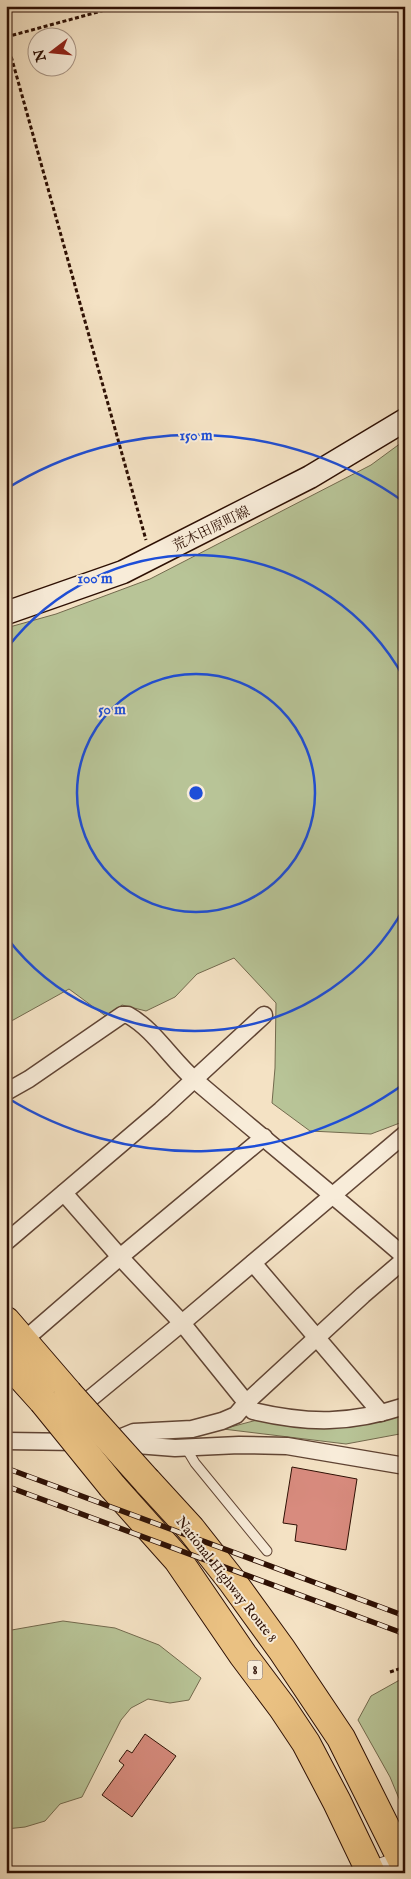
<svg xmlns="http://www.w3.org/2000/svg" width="411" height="1879" viewBox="0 0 411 1879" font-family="'IM FELL English','Noto Serif JP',serif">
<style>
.green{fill:#b8c497;stroke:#736a4e}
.building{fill:#d88b7e;stroke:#2e1004}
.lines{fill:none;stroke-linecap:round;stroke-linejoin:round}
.service-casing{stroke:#604434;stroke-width:11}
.minor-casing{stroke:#604434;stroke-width:19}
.tertiary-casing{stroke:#604434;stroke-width:22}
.secondary-casing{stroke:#2e1004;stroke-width:25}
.trunk-casing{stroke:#2e1004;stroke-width:30}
.path{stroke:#2e1004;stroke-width:3;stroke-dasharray:4 2.5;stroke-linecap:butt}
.service{stroke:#f8ecd9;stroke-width:9}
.minor{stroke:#f8ecd9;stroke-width:16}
.tertiary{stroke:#f8ecd9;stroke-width:20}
.secondary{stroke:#f8ecd9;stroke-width:22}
.trunk{stroke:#eac182;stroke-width:28}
.rail-casing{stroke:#2e1004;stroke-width:5.5}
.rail{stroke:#f8ecd9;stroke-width:4;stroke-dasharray:11;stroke-linecap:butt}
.trunk-bridge-casing{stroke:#2e1004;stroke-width:30;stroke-linecap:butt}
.trunk-bridge{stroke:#eac182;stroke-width:28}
.ring{fill:none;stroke:#1d4ed8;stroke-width:2.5}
.labels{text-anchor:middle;stroke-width:4;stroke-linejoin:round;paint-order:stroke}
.shield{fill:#f8ecd9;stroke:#6b5244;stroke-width:1}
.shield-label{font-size:12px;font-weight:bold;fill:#2e1004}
.street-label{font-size:14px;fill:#2e1004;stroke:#f8ecd9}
.centre{fill:#1d4ed8;stroke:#f8ecd9;stroke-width:2.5}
.ring-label{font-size:15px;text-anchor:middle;font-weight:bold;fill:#1d4ed8;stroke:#f8ecd9;stroke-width:4;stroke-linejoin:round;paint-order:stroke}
</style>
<rect width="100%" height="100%" fill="#f4e2c4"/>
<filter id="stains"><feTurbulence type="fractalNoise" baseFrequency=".004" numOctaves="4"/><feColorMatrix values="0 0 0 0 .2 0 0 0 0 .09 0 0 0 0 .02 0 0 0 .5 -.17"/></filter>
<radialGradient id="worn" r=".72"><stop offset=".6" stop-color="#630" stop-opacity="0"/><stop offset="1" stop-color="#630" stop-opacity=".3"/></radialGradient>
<g class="green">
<polygon points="405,440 405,1121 371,1134 310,1131 272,1103 275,1068 276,1003 234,958 197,974 175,997 146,1011 122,1005 107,1017 69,989 6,1024 6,628 56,614 150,579 371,465"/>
<polygon points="405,1411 405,1433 346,1444 223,1429 257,1420"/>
<polygon points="63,1621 115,1628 159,1645 201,1678 189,1700 170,1703 148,1699 131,1708 121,1720 82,1797 60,1804 45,1821 25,1827 6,1829 6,1631"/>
<polygon points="405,1677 405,1813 390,1777 358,1720 371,1696"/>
</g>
<g class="building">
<polygon points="292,1467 357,1479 346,1550 295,1541 297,1525 283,1523"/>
<polygon points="145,1734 176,1756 132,1817 102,1795 124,1765 119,1761 127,1750 132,1753"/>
</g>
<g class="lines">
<defs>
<polyline id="service" points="186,1448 195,1463 267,1551"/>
<g id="minor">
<path d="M 6,1092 L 29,1079 L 122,1015 L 128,1015 C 155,1030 172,1061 196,1081 C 265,1140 336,1197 405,1257"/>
<path d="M 64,1193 L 120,1257 L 182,1323 L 253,1411 C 309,1424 350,1424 405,1406"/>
<polyline points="6,1242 161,1110 264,1015"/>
<polyline points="253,1263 381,1413"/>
<polyline points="23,1341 120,1257 264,1137"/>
<polyline points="80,1407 182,1323 405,1134"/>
<polyline points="6,1441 79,1442"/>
<polyline points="112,1441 134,1432 192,1429 222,1421 236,1415 248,1401 363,1295 405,1259"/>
<polyline points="111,1443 175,1448 239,1445 287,1446 405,1466"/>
</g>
<polyline id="tertiary" points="371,1872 405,1860"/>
<polyline id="secondary" points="6,613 123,572 310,477 405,420"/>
<g id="trunk">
<polyline points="6,1321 68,1393"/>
<polyline points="6,1360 43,1401"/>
<polyline points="147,1481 191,1529 232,1581 282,1650 341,1738 405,1866"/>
<polyline points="112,1486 178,1560 243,1655 282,1707 306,1743 337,1802 371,1873"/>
</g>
</defs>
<use href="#service" class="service-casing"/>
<use href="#minor" class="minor-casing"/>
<use href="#tertiary" class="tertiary-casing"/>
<use href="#secondary" class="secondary-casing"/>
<use href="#trunk" class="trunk-casing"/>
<g class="path">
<polyline points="6,37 120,6"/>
<polyline points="6,38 146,540"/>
<polyline points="390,1672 405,1667"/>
</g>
<use href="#service" class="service"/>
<use href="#minor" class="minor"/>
<use href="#tertiary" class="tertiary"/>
<use href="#secondary" class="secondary"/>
<use href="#trunk" class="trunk"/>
<defs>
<g id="rail">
<polyline points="6,1468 405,1616"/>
<polyline points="6,1486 405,1634"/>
</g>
</defs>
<use href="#rail" class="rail-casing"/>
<use href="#rail" class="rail"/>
<defs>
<g id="trunk-bridge">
<polyline points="68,1393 147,1481"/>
<polyline points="43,1401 112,1486"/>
</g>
</defs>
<use href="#trunk-bridge" class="trunk-bridge-casing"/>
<use href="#trunk-bridge" class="trunk-bridge"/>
</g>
<g class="ring">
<circle cx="196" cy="793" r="119"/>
<path d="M404 908A238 238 0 0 1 7 938M7 648A238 238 0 0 1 404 678"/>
<path d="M404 1084A358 358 0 0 1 6 1097M6 489A358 358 0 0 1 404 502"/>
</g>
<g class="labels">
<rect class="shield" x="247.5" y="1660.5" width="15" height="19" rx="4"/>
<g class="shield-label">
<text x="255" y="1674">8</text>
</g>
<g class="street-label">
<text transform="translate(211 528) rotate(-26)" y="5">荒木田原町線</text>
<text transform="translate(227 1579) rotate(52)" y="5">National Highway Route 8</text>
</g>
</g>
<circle cx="196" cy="793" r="8" class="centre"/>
<g class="ring-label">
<text x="196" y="440">150 m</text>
<text x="95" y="583">100 m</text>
<text x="112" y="714">50 m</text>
</g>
<rect width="411" height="1879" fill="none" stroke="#f4e2c4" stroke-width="25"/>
<rect x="8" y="8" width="396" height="1864" fill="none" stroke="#2e1004" stroke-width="2.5"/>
<rect x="12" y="12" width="386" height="1854" fill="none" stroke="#2e1004"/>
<g transform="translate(52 52) rotate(254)"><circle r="24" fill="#f8ecd9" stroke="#a79484"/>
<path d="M0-4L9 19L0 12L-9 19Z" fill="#8f2418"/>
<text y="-8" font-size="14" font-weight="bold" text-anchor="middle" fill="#2e1004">N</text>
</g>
<rect width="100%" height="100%" filter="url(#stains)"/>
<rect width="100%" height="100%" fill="url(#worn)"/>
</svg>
